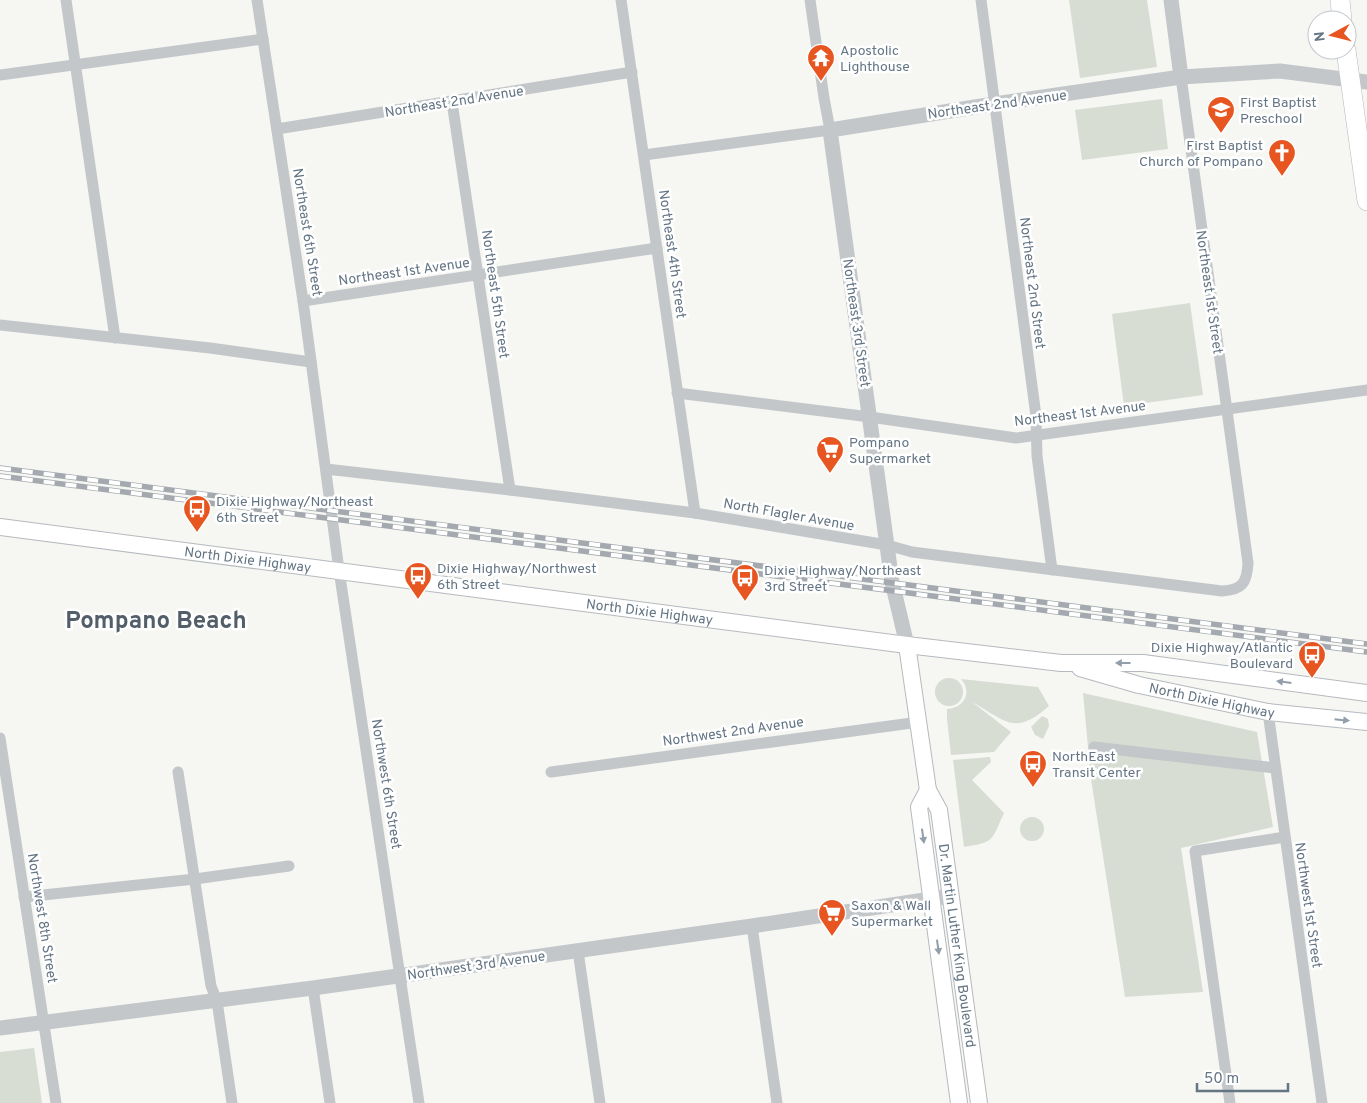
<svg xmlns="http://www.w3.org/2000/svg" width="1367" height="1103" viewBox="0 0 1367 1103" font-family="Overpass,sans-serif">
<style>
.green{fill:#d7ddd3}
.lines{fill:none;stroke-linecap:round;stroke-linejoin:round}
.secondary-casing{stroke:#b5babf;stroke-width:18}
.primary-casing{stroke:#b6babe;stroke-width:20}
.minor{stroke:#c3c7ca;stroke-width:11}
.tertiary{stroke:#c3c7ca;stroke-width:15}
.secondary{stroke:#fff;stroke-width:16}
.primary{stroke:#fff;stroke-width:19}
.rail-casing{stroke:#a3a9af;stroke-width:5.5}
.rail{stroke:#fff;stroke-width:4;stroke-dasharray:11;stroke-linecap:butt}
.oneway{fill:#929ea9}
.labels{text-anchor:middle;stroke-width:5;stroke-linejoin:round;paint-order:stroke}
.poi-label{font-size:14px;fill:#647584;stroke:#fff;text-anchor:start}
.street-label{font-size:14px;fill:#647584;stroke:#fff}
.town-label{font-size:24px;font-weight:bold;fill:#525e69;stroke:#fff}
</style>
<rect width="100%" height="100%" fill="#f6f6f2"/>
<g class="green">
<polygon points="1069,0 1147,0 1157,67 1080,78"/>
<polygon points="1162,99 1168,149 1082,160 1075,110"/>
<polygon points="1190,303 1203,395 1124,406 1112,314"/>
<circle cx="949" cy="692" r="14"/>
<path d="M 961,679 L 1038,687 L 1049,706 C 1014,737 1005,720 972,702 L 1011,732 L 994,752 L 951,755 L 947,719 L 947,709 C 964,708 973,692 961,679 Z"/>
<polygon points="1083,693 1257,732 1273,827 1181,848 1203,992 1125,997 1091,779"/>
<polygon points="1042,716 1048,719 1049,726 1043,739 1035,735 1031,727"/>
<path d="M 990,757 L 991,762 L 972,780 L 1004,813 C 991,841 995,842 964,847 L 953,760 Z"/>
<circle cx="1032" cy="829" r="12"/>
<polygon points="34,1048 42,1103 0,1103 0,1052"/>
</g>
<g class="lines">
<defs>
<g id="secondary">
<path id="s1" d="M 0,527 L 907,645 L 1061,663 L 1143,663 L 1367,693"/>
<path id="s2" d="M 907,645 L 928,790 L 939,810 L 979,1103"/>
<path id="s3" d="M 1080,668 L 1139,685 L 1268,712 L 1367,722"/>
<polyline points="928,790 919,807 959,1103"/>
</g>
<g id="primary">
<polyline points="1340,0 1342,20"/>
<polyline points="1346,50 1367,201"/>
</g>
</defs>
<use href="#secondary" class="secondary-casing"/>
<use href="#primary" class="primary-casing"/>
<g class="minor">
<polyline points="66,0 115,338"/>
<polyline points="257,0 303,301 339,570 419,1103"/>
<polyline points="621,0 695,513"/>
<polyline points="981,0 1036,416 1037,456 1052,570"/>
<polyline points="0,75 263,39"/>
<polyline points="452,102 510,490"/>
<polyline points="277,129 632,72"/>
<polyline points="644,155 830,130 824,98 810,0"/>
<polyline points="303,301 657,248"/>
<polyline points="0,325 210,348 311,362"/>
<polyline points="677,393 870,417 1016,438 1367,390"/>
<path d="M 326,469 L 510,490 L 695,513 L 887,545 L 912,552 L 1222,591 C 1242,590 1247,583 1248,563 L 1181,77"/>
<polyline points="1268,712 1322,1103"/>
<polyline points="0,738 56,1103"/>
<polyline points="1094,747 1275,768"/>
<polyline points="178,772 211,986 217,1001 232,1103"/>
<polyline points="551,772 919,722"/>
<polyline points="24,897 195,879 289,866"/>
<polyline points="752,926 777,1103"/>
<polyline points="578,951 600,1103"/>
<polyline points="313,988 330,1103"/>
<polyline points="1230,1103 1195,851 1285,837"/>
</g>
<g class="tertiary">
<polyline points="1171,0 1181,77"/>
<polyline points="907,645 892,582 830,130 994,104 1181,77 1280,71 1367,82"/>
<polyline points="0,1028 313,988 752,926 951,896"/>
</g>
<use href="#secondary" class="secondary"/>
<use href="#primary" class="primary"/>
<defs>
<g id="rail">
<polyline points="0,468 1367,644"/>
<polyline points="0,476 1367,652"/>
</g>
</defs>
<use href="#rail" class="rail-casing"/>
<use href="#rail" class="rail"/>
</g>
<defs><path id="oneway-solid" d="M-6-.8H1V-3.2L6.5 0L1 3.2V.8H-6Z" transform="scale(1.25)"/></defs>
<g class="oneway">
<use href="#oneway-solid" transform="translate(1123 663) rotate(-180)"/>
<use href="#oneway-solid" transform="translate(1284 682) rotate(-173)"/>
<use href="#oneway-solid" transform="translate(1342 720) rotate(6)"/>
<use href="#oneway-solid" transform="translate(923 836) rotate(82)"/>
<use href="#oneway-solid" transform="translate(938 947) rotate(82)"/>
</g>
<defs>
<symbol id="temple-pin" viewBox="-11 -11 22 30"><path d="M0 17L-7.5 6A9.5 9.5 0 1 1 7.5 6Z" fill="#e75621" stroke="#fff"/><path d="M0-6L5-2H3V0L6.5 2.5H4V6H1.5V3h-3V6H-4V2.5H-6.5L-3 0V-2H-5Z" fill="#fff"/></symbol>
<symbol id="school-pin" viewBox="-11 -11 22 30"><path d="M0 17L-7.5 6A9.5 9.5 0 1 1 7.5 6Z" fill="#e75621" stroke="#fff"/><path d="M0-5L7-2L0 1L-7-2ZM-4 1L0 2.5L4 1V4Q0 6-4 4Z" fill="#fff"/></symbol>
<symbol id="church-pin" viewBox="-11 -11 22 30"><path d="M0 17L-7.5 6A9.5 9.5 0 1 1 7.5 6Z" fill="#e75621" stroke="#fff"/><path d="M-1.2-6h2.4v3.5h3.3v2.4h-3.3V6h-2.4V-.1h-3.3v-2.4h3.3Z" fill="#fff"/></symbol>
<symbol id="supermarket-pin" viewBox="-11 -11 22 30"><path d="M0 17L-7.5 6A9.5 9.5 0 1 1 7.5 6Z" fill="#e75621" stroke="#fff"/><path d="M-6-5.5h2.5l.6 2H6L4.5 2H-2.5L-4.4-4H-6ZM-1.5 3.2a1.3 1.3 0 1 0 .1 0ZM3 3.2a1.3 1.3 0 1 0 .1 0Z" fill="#fff"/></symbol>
<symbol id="bus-pin" viewBox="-11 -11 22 30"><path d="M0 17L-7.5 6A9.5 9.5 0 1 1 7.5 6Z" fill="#e75621" stroke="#fff"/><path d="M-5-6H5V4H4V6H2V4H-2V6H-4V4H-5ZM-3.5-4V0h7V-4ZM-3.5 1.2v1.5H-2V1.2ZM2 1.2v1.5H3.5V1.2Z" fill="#fff"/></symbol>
</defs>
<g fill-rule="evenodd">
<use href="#temple-pin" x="805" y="42" width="32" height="43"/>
<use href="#school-pin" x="1205" y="94" width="32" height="43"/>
<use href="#church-pin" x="1266" y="137" width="32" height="43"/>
<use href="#supermarket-pin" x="814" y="434" width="32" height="43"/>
<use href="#bus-pin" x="181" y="493" width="32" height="43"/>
<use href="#bus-pin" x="402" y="560" width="32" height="43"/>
<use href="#bus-pin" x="729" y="562" width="32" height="43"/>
<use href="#bus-pin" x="1296" y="639" width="32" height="43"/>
<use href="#bus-pin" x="1017" y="748" width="32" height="43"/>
<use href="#supermarket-pin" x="816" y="897" width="32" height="43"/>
</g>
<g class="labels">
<g class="poi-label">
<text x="840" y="55">Apostolic<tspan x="840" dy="16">Lighthouse</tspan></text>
<text x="1240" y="107">First Baptist<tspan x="1240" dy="16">Preschool</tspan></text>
<text x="1263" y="150" text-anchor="end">First Baptist<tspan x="1263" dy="16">Church of Pompano</tspan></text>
<text x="849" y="447">Pompano<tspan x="849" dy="16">Supermarket</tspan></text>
<text x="216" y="506">Dixie Highway/Northeast<tspan x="216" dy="16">6th Street</tspan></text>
<text x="437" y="573">Dixie Highway/Northwest<tspan x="437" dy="16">6th Street</tspan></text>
<text x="764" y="575">Dixie Highway/Northeast<tspan x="764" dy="16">3rd Street</tspan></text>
<text x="1293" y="652" text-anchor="end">Dixie Highway/Atlantic<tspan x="1293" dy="16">Boulevard</tspan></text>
<text x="1052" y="761">NorthEast<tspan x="1052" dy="16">Transit Center</tspan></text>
<text x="851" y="910">Saxon &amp; Wall<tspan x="851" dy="16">Supermarket</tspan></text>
</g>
<g class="street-label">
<text transform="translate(454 101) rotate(-9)" y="5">Northeast 2nd Avenue</text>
<text transform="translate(997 104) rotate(-8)" y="5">Northeast 2nd Avenue</text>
<text transform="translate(308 232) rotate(81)" y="5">Northeast 6th Street</text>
<text transform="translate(673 254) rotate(82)" y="5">Northeast 4th Street</text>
<text transform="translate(404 271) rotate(-8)" y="5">Northeast 1st Avenue</text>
<text transform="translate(1033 283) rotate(83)" y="5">Northeast 2nd Street</text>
<text transform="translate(1210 292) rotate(82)" y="5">Northeast 1st Street</text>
<text transform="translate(496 294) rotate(82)" y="5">Northeast 5th Street</text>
<text transform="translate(857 323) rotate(82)" y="5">Northeast 3rd Street</text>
<text transform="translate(1080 413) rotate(-7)" y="5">Northeast 1st Avenue</text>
<text transform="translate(789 514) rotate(10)" y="5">North Flagler Avenue</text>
<text dy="5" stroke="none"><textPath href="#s1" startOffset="250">North Dixie Highway</textPath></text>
<text dy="5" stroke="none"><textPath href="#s1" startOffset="655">North Dixie Highway</textPath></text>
<text dy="5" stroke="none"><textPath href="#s3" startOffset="136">North Dixie Highway</textPath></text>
<text transform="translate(733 731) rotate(-8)" y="5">Northwest 2nd Avenue</text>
<text transform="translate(387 784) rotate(81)" y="5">Northwest 6th Street</text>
<text transform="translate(1309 905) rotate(82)" y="5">Northwest 1st Street</text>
<text transform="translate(43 918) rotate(81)" y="5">Northwest 8th Street</text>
<text dy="5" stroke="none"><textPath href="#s2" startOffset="306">Dr. Martin Luther King Boulevard</textPath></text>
<text transform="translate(476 965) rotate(-8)" y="5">Northwest 3rd Avenue</text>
</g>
<g class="town-label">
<text x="156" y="628">Pompano Beach</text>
</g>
</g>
<g transform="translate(1332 35) rotate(263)"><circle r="24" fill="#ffffff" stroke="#c1c8ce"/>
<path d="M0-4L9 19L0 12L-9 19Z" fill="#e75621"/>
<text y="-8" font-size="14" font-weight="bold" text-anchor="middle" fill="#647584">N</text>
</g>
<path d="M1197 1083v8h91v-8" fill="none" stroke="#647584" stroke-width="2.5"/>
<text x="1204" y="1083" font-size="15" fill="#647584" stroke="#ffffff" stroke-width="4" paint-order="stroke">50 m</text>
</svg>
